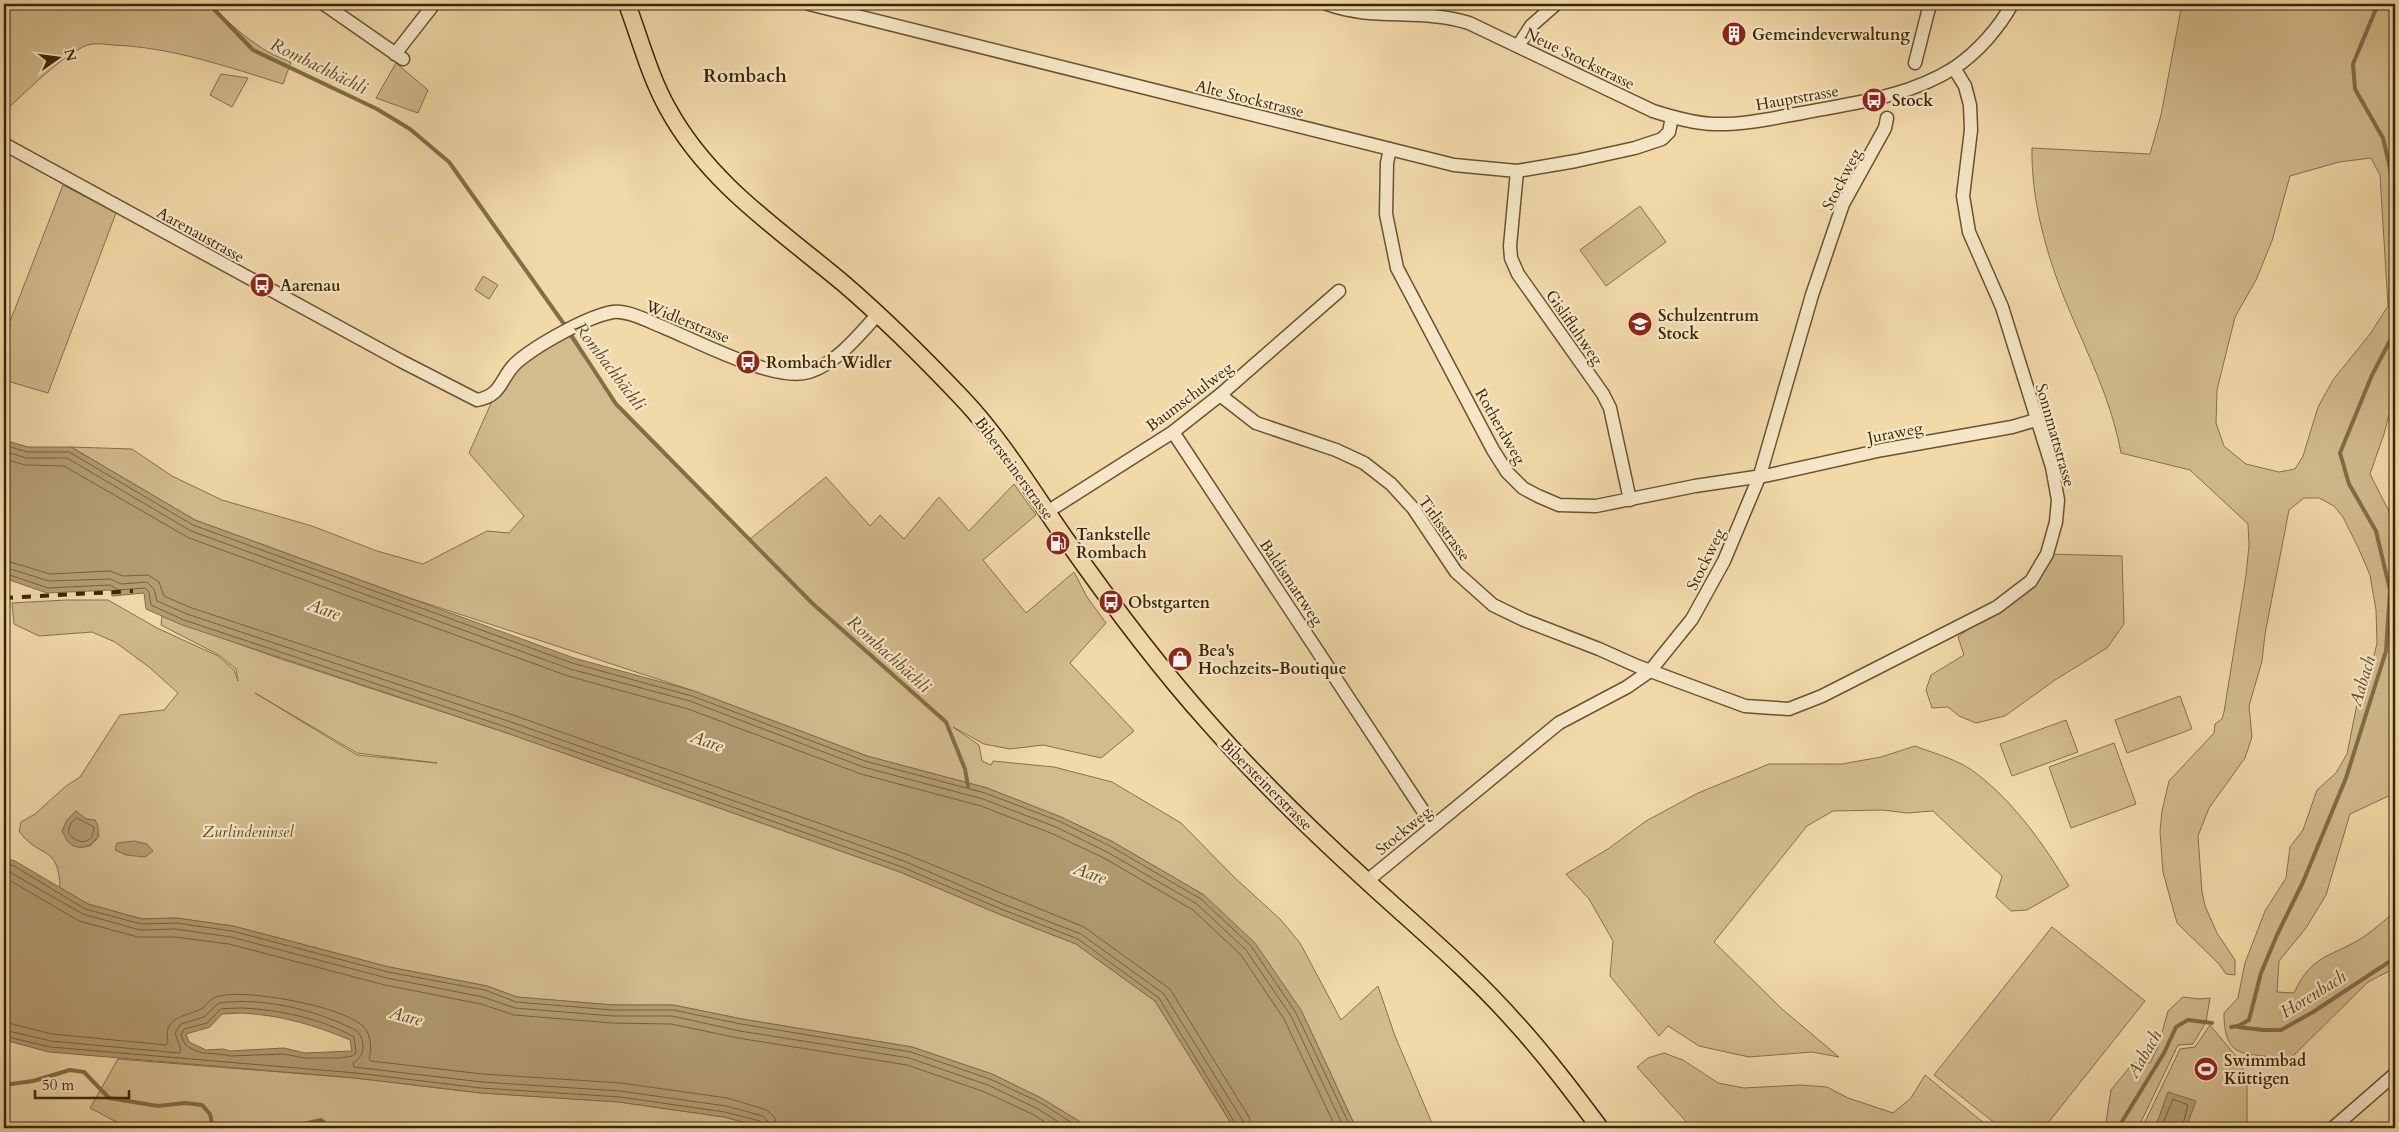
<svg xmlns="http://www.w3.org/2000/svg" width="2399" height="1132" viewBox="0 0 2399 1132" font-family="Cardo,serif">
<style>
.green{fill:#d2bb8d;stroke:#86714a;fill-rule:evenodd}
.water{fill:#b39c72;stroke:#836d47;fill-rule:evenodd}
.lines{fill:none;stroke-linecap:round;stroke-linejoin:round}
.shore{stroke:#77623c;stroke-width:1}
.stream{stroke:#836d47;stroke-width:4}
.minor-casing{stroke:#685430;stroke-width:15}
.major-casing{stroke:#3b2707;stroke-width:19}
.minor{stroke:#f6e6c7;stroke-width:12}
.major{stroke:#f1d9a9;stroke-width:16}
.rail{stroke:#3b2707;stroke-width:4;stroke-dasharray:9 9;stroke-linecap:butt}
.labels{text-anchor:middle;stroke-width:4.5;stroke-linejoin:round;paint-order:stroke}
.poi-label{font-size:16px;font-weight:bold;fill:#3b2707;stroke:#f6e6c7;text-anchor:start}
.street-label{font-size:16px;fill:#3b2707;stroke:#f6e6c7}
.park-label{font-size:16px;font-style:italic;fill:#614c28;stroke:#f6e6c7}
.water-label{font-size:18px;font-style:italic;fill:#5f4a27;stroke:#f6e6c7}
.quarter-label{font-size:19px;font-weight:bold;fill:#3b2707;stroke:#f6e6c7}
</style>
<rect width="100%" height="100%" fill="#f1d9a9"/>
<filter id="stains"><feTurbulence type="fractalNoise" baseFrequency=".004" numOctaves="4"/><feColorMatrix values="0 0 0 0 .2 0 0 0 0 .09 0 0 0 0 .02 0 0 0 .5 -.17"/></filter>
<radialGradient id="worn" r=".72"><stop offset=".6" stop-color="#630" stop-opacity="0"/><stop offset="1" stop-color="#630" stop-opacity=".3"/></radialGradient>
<g class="green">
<path d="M 4,4 L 209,4 C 234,27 258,51 291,62 L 283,84 C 228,67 171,47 113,45 C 103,44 92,42 83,47 C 58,59 25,93 4,112 Z"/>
<path d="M 2182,4 L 2395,4 L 2395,393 L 2384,434 L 2370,474 L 2395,523 L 2395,793 L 2350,814 L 2326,895 L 2306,928 L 2279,961 L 2277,992 L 2294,993 C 2312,953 2333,957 2365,936 C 2375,929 2383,921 2393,914 L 2395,908 L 2395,968 L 2368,982 L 2288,1061 C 2253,1049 2224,1067 2224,1013 L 2238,998 L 2245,963 L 2265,911 L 2286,878 L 2290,847 L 2303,830 L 2317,790 L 2336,773 L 2347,754 L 2359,694 L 2370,672 L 2377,643 L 2376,610 L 2370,575 L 2358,547 L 2343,517 L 2334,506 L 2319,498 L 2304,498 L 2289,510 L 2265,634 L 2262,661 L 2249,706 L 2252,737 L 2245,758 L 2209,808 L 2198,836 L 2202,892 L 2205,906 L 2217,933 L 2235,960 L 2235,975 L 2226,974 L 2219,964 L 2177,923 L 2163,872 L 2160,832 L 2162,811 L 2169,781 L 2214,733 L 2215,724 L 2222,719 L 2224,712 L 2246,575 L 2249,545 L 2248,524 L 2190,470 L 2121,453 C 2111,398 2086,351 2065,300 C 2046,253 2031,199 2032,148 L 2150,154 L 2161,115 ZM 2371,158 L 2380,175 L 2388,306 L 2370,334 L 2333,380 L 2318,407 L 2303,456 L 2295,469 L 2279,472 L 2246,464 L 2224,446 L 2216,423 L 2217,390 L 2235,317 L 2256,280 L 2272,241 L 2290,176 L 2339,162 Z"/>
<polygon points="396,63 428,90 418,113 376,98"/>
<polygon points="221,74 248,78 232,107 210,95"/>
<polygon points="63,185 116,213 48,393 4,380 4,337"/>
<polygon points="1640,206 1666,242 1606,286 1580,250"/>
<polygon points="483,276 498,285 489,299 475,290"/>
<polygon points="557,337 570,337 616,404 750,539 826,477 870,526 880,515 904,539 939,497 969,531 1014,484 1036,515 983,560 1026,613 1074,572 1087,597 1106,623 1070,663 1134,731 1101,758 1043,745 1010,749 984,744 953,727 979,745 982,761 991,765 993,761 1054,767 1112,782 1181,823 1234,877 1281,920 1300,943 1341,1020 1378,986 1395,1036 1434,1128 1356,1128 1301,1010 1204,895 1113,842 1061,817 987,788 867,756 694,691 407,597 195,520 71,447 132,449 172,476 222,500 312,526 377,551 423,564 487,531 509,533 524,516 469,453 496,392 509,371"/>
<polygon points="2047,554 2122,556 2124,624 2107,648 2055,680 2005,716 1976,723 1959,716 1948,707 1932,708 1926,690 1931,675 1964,655 1958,637 2031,581"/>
<path d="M 66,600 L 108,600 L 157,628 L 218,656 L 234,670 L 238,681 L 236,669 L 219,655 L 161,625 L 162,616 L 275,657 L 507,733 L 900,872 L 999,914 L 1076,944 L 1155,1001 L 1234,1128 L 1090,1128 L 1043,1099 L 992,1074 L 912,1047 L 742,1019 L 673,1005 L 613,1005 L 517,997 L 487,986 L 389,967 L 233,926 L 176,918 L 142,919 L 88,904 L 60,888 C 59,843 38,859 19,831 L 21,822 L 35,814 L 66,786 L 80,777 L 120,715 L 164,710 L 178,693 L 149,667 L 115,642 L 92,632 L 39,636 L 14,624 L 12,603 ZM 255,693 L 357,753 L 437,763 L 357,755 ZM 86,819 L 95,820 L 99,837 L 90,846 L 80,847 Z"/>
<polygon points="2180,696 2192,729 2127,753 2115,720"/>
<polygon points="2066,720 2078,752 2012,776 2000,744"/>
<polygon points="2114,743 2136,804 2071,828 2049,767"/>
<path d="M 1915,746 C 1936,754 1960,760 1977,774 C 2015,803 2044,845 2069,886 L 2027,910 L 2011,911 L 1996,897 L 2002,876 L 1933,811 L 1907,813 L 1883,810 L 1833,811 L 1807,826 L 1714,942 L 1782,1009 L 1839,1057 L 1812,1052 L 1749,1057 L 1699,1046 L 1668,1026 L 1659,1036 L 1610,976 L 1613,941 L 1589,899 L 1566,874 L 1608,849 L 1646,821 L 1698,793 L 1769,764 L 1842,764 L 1881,757 Z"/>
<polygon points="2052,927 2145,1001 2044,1128 2001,1128 1934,1075"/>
<polygon points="2183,997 2199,999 2210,998 2206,1022 2193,1044 2178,1045 2138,1128 2101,1128 2106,1122 2111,1090 2133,1063 2150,1063 2158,1047 2168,1011"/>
<polygon points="2210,1025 2239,1060 2247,1079 2247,1128 2142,1128 2180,1049 2195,1047"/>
<polygon points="1664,1053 1683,1060 1718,1083 1744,1088 1800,1085 1827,1087 1848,1098 1893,1113 1911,1098 1925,1075 1990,1128 1692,1128 1637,1067 1648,1058"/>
<polygon points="118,1059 355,1078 481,1093 619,1102 724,1117 766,1128 128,1128 90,1108"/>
</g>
<g class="water">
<polygon points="4,440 28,447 71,447 195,520 574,658 694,691 867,756 987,788 1061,817 1113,842 1204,895 1255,943 1301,1010 1356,1128 1234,1128 1155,1001 1076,944 999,914 900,872 507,733 182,625 146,609 144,593 112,596 111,590 47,593 4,578"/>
<path d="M 76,811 L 86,819 L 95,820 C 107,838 84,857 68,842 C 66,840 64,834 62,831 L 67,820 Z"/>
<polygon points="134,841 147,844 153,851 145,857 126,855 115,850 117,843"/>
<path d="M 4,858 L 15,861 L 88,904 L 142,919 L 176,918 L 233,926 L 389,967 L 487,986 L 517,997 L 613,1005 L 673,1005 L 742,1019 L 912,1047 L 992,1074 L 1043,1099 L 1090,1128 L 766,1128 L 724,1117 L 619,1102 L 481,1093 L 355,1078 L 49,1052 L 4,1040 ZM 242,1013 C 280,1015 315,1025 350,1040 L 352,1051 L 305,1053 L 284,1048 L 230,1051 L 223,1049 L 206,1050 L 189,1042 L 186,1034 L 210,1027 L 222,1014 Z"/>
<polygon points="2168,1092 2196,1101 2186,1128 2155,1128"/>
</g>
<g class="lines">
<g class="shore">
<polyline points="4,445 27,452 69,452 193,525 572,663 692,696 865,761 985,793 1059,821 1110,846 1201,899 1251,946 1296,1013 1351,1128"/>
<polyline points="4,451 26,458 67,458 191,531 570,669 690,701 863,767 983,799 1056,827 1107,852 1197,904 1246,950 1291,1016 1344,1128"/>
<polyline points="4,459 25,465 64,466 189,538 568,676 688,709 861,774 981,806 1053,834 1104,858 1193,910 1241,955 1284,1019 1336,1128"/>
<polyline points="4,560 50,574 110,571 123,576 148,575 159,582 164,596 189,607 513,715 906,854 1084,927 1170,989 1249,1117 1252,1128"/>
<polyline points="4,567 49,581 110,579 121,584 147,582 154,589 157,601 187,614 511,722 904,861 1003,904 1081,934 1164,994 1243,1121 1244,1128"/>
<polyline points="4,573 48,588 110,585 118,590 145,588 149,592 151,605 184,620 509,728 902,867 1001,909 1078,939 1159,998 1238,1128"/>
<path d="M 77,818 L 94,827 C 94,845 76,846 68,832 L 71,823 Z"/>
<polyline points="4,863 14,866 85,909 141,924 176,923 232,931 388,972 485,990 516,1002 613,1010 673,1010 741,1024 911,1052 990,1079 1041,1103 1080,1128"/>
<polyline points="4,869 83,914 140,930 175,929 231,937 387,978 483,997 515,1008 613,1016 672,1016 740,1031 909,1058 988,1085 1038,1109 1068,1128"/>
<polyline points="4,877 79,921 138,937 175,937 229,944 385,985 481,1004 514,1015 612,1023 671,1024 738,1038 907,1065 985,1092 1034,1115 1054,1128"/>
<path d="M 242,1008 C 280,1010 320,1018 354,1037 L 356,1053 L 352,1056 L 340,1058 L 304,1058 L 284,1054 L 230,1056 C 212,1051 202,1058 185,1044 L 181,1035 L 184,1029 L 207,1023 L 221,1009 Z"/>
<path d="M 4,1022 L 52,1034 L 166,1045 L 168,1042 C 163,1020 180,1017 197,1011 C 206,1008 209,998 219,996 C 248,989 341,1006 363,1026 C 371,1034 372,1049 369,1059 L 371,1061 L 482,1074 L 621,1083 L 727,1098 L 767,1110 L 775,1118 L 777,1128"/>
<path d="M 4,1030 L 51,1041 L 179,1053 L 181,1050 L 175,1033 L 181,1024 L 204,1017 L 219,1003 C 264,997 317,1010 357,1031 C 366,1041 365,1057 353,1063 L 354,1067 L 482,1082 L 620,1091 L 726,1106 L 763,1116 L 768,1121 L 769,1128"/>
<polyline points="4,1036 50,1047 356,1073 481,1088 620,1097 725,1112 760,1121 763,1128"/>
<polyline points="2161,1128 2173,1099 2188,1105 2182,1128"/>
</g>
<g class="stream">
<polyline points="209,4 253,50 377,109 410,129 449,162 564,324 616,404 812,603 946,722 965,769 968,786"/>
<polyline points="2378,4 2353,64 2355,89 2383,138 2393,181 2392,255 2395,278"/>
<polyline points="2231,1027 2238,1026 2249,1020 2261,973 2277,935 2303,882 2346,778 2386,651 2390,590 2376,531 2349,484 2340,453 2372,375 2395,331"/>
<polyline points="2238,1027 2263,1030 2281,1030 2313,1012 2395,958"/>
<polyline points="4,1085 33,1081 70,1070 84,1072 109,1098 158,1106 185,1103 202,1105 210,1114 212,1124 220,1128"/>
<polyline points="286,1128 321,1120 331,1128"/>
<polyline points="2118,1128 2164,1053 2176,1027 2188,1020 2212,1023"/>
</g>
<defs>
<g id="minor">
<polyline points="324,4 403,59"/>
<polyline points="809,4 1454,165 1517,171 1576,161 1635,148 1662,139 1669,132 1672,117"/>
<path d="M 1327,4 C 1372,21 1421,8 1469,23 L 1653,111 C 1672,117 1695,124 1715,124 C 1744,125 1774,118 1802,113 C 1854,103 1908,97 1954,68 C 1977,53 1999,28 2012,4"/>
<polyline points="1518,46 1531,26 1556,4"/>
<polyline points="395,54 434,4"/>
<polyline points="1915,63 1930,4"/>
<path d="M 4,144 L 401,361 L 477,400 C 503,395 500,378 516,363 C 535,346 588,316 613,312 C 628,310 650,322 663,327 C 697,341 776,383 809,372 C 837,363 859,335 878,314"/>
<polyline points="1390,149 1387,163 1386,214 1397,268 1493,450 1507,472 1523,488 1538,496 1559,505 1596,506 1695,486 1769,475 1882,450 2012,427 2036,420"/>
<polyline points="1517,171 1510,246 1511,258 1518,274 1603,394 1610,408 1630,500"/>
<polyline points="1220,395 1256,423 1336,450 1364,463 1391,484 1413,508 1456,572 1493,605 1524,620 1599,649 1637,666 1745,706 1789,709 1822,696 1997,607 2031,581 2047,554 2056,522 2058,500 2052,467 2002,307 1969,232 1963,196 1971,130 1970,105 1965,86 1954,68"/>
<polyline points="1173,432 1433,826"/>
<polyline points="1047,512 1173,432 1220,395 1339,291"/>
<polyline points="1367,881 1559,723 1627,687 1650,671 1692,619 1724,561 1760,475 1812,295 1843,204 1885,128 1887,118"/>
<polyline points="2333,1128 2395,1074"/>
</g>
<path id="major" d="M 627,4 C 640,39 650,77 668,109 C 709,184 780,230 843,283 C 885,319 924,358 962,398 C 1002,440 1032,491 1065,538 C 1110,602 1156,664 1208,722 C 1258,779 1312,831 1368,882 C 1418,928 1470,971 1515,1022 C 1546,1056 1573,1092 1600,1128"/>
</defs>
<use href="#minor" class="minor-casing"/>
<use href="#major" class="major-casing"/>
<use href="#minor" class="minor"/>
<use href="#major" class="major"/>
<polyline class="rail" points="4,598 133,591"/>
</g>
<defs>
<symbol id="building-disc" viewBox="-11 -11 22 22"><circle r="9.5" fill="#8f2418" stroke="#f6e6c7"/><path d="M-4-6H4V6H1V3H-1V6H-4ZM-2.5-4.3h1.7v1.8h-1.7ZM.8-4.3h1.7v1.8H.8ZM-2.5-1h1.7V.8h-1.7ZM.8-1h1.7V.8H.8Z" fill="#fff"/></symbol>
<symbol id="bus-disc" viewBox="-11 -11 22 22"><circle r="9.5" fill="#8f2418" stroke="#f6e6c7"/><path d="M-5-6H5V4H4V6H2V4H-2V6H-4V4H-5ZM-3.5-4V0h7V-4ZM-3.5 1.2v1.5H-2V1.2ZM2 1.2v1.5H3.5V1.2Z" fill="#fff"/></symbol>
<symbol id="school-disc" viewBox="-11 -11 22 22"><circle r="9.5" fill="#8f2418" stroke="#f6e6c7"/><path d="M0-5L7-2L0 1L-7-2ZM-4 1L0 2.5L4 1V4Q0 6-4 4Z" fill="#fff"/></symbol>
<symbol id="fuel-disc" viewBox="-11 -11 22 22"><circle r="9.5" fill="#8f2418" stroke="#f6e6c7"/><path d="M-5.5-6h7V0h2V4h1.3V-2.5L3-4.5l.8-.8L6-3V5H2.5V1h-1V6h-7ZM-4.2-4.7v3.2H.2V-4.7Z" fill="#fff"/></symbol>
<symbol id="shop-disc" viewBox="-11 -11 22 22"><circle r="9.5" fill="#8f2418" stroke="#f6e6c7"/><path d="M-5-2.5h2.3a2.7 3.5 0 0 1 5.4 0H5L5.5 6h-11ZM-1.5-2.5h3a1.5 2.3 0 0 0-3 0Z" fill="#fff"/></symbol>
<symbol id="stadium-disc" viewBox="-11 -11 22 22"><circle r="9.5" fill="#8f2418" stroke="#f6e6c7"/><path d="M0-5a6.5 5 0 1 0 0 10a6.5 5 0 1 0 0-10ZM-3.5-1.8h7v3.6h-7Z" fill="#fff"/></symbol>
</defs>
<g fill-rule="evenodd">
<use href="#building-disc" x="1720" y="20" width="28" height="28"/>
<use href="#bus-disc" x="1860" y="86" width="28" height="28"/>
<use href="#bus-disc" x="248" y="271" width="28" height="28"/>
<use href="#school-disc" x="1626" y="310" width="28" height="28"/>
<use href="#bus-disc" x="734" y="348" width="28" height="28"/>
<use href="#fuel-disc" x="1044" y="529" width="28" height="28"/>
<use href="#bus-disc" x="1097" y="588" width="28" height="28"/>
<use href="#shop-disc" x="1166" y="645" width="28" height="28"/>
<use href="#stadium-disc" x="2192" y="1055" width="28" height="28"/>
</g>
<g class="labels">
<g class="poi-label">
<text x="1752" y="40">Gemeindeverwaltung</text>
<text x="1892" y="106">Stock</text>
<text x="280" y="291">Aarenau</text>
<text x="1658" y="321">Schulzentrum<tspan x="1658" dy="18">Stock</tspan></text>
<text x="766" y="368">Rombach Widler</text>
<text x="1076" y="540">Tankstelle<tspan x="1076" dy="18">Rombach</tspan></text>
<text x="1128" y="608">Obstgarten</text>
<text x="1198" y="656">Bea's<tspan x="1198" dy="18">Hochzeits-Boutique</tspan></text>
<text x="2224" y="1066">Swimmbad<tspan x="2224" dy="18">Küttigen</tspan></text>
</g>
<g class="street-label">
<text transform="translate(1580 58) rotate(26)" y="6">Neue Stockstrasse</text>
<text transform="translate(1797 97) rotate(-10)" y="6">Hauptstrasse</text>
<text transform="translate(1250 98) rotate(14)" y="6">Alte Stockstrasse</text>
<text transform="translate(1841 179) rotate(-63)" y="6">Stockweg</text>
<text transform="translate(201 234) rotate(29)" y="6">Aarenaustrasse</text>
<text transform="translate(688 321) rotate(22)" y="6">Widlerstrasse</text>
<text transform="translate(1575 327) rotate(55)" y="6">Gislifluhweg</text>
<text transform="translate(1189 396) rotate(-37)" y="6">Baumschulweg</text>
<text transform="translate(1501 426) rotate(60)" y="6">Rotherdweg</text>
<text transform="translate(1895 432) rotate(-11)" y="6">Juraweg</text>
<text transform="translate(2056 435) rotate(74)" y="6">Sonnmattstrasse</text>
<text transform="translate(1015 468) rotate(54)" y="6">Bibersteinerstrasse</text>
<text transform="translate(1445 528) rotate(54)" y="6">Titlisstrasse</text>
<text transform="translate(1705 559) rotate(-64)" y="6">Stockweg</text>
<text transform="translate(1292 582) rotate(56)" y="6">Baldismattweg</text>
<text transform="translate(1267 784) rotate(45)" y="6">Bibersteinerstrasse</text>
<text transform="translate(1403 830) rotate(-39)" y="6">Stockweg</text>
</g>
<g class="park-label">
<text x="248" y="837">Zurlindeninsel</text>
</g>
<g class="water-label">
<text transform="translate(319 66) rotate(26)" y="6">Rombachbächli</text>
<text transform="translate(610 366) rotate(53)" y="6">Rombachbächli</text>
<text transform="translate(324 609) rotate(19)" y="6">Aare</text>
<text transform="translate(889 654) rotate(42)" y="6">Rombachbächli</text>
<text transform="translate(2362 681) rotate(-73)" y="6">Aabach</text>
<text transform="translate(707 741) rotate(19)" y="6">Aare</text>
<text transform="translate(1090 873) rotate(19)" y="6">Aare</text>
<text transform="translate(2313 994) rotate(-32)" y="6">Horenbach</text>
<text transform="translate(406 1016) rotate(15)" y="6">Aare</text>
<text transform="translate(2144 1054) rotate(-60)" y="6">Aabach</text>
</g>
<g class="quarter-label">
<text x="745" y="82">Rombach</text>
</g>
</g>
<rect width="2399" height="1132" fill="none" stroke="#f1d9a9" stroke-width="20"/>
<rect x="5" y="5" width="2389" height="1122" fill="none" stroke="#3b2707" stroke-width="2.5"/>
<rect x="10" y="10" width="2379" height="1112" fill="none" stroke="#3b2707"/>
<g transform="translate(58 58) rotate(76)" stroke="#f6e6c7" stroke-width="4" paint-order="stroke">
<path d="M0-4L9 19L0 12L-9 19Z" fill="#3b2707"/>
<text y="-8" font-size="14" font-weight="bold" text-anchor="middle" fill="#3b2707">N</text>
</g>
<path d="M35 1090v8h94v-8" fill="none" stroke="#3b2707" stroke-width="2.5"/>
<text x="42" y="1090" font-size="15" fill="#3b2707" stroke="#f6e6c7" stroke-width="4" paint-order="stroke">50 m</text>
<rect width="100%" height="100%" filter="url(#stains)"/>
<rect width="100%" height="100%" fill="url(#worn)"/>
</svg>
